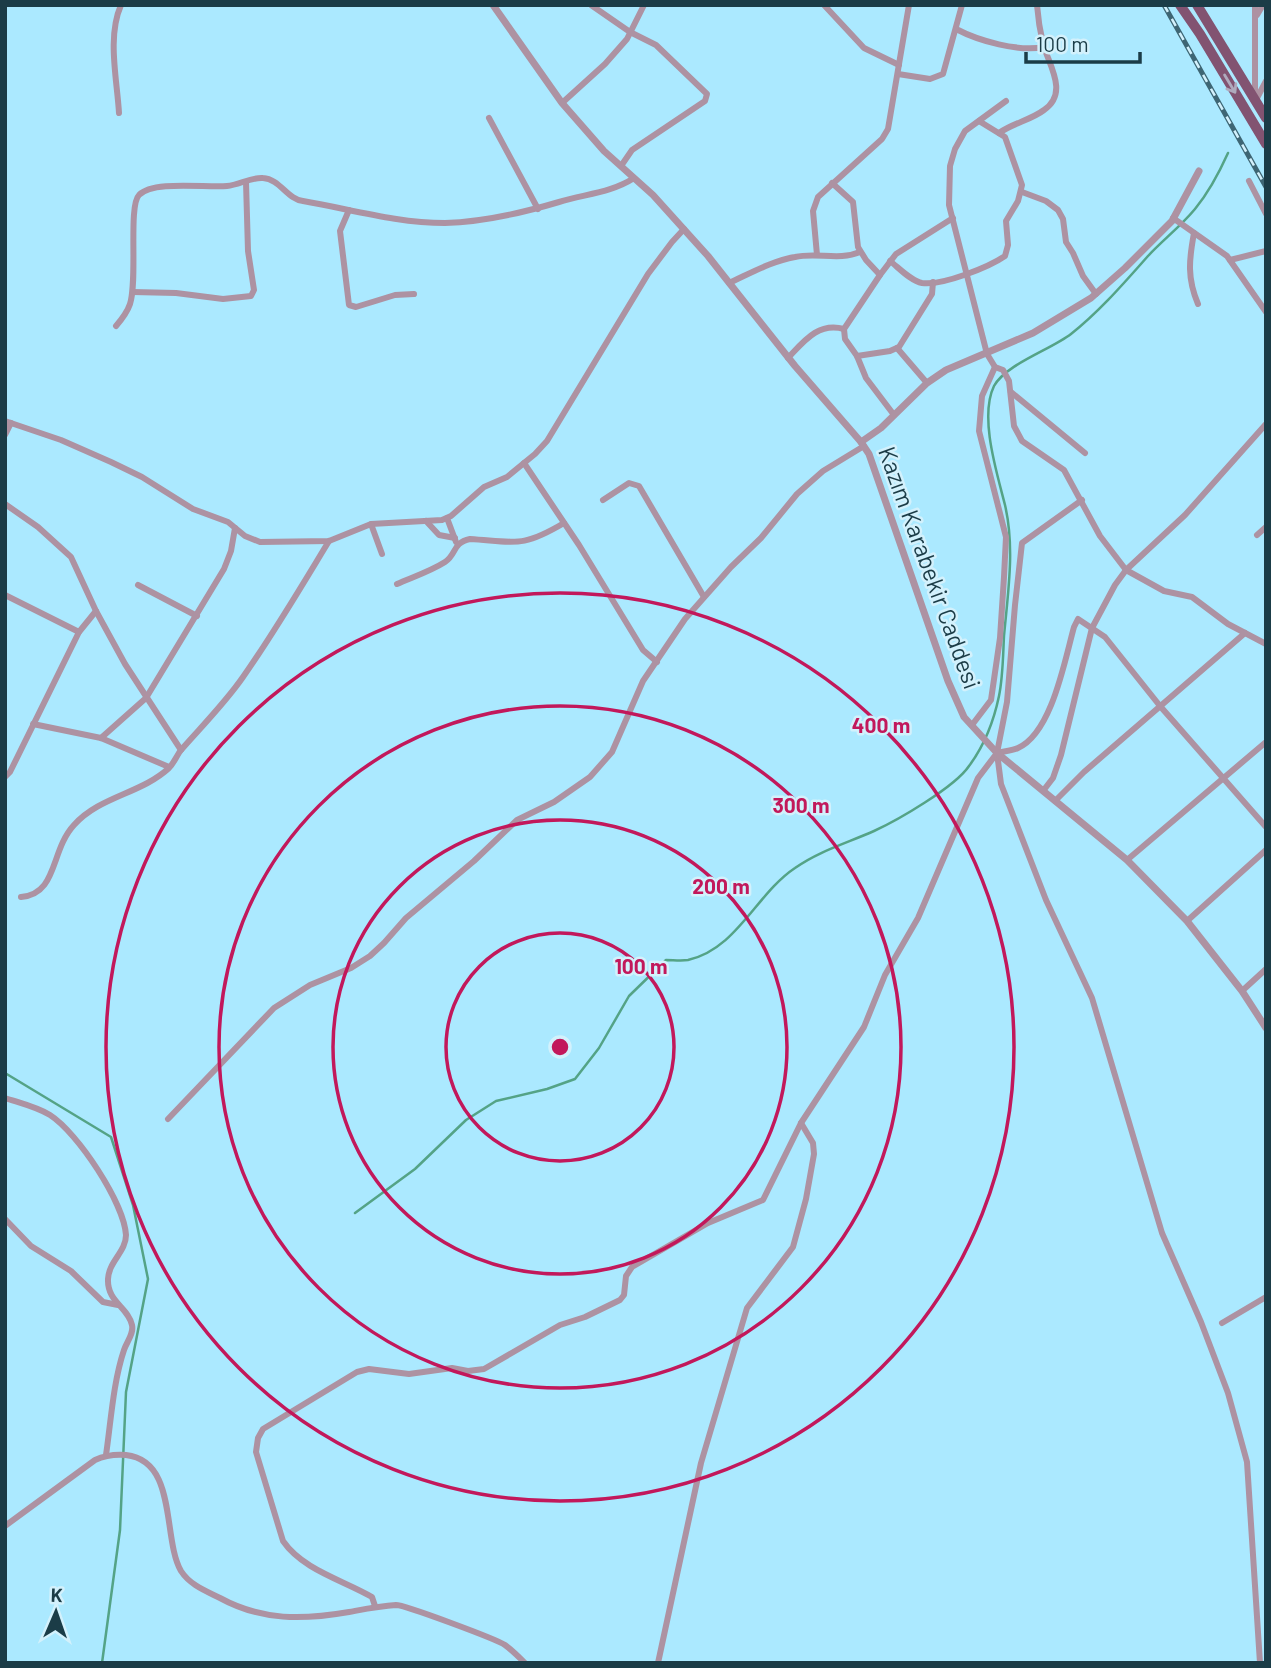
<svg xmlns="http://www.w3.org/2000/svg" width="1271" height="1668" viewBox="0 0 1271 1668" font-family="Barlow,sans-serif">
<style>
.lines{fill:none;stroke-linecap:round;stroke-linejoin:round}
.stream{stroke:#54a386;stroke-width:2.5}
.minor{stroke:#ad92a2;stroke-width:6}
.tertiary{stroke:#ad92a2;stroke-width:7}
.primary{stroke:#825371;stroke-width:10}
.rail-casing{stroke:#3e6674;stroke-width:5}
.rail{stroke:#d3f1fc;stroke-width:2.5;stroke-dasharray:8;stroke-linecap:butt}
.oneway{stroke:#afaabd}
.ring{fill:none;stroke:#c2185b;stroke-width:3.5}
.labels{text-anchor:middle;stroke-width:5;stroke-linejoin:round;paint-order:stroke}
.street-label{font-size:24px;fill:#1b3c47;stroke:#d3f1fc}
.centre{fill:#c2185b;stroke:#d3f1fc;stroke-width:3.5}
.ring-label{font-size:21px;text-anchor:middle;font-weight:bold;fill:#c2185b;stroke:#d3f1fc;stroke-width:5;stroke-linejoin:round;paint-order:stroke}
</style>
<rect width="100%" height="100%" fill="#abe9ff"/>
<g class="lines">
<g class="stream">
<polyline points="5,1073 111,1137 133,1205 148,1279 126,1392 120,1530 102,1663"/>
<path d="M 355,1213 L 415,1169 L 466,1120 L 496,1101 L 547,1089 L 575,1079 L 599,1048 L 629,996 L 666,960 C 673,960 681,961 688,960 C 737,949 756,894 795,868 C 819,851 847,843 874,831 C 898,820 955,787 969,766 C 984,746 994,720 999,696 C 1003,677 1003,655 1004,636 C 1008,592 1015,548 1005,505 C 997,473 979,417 994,386 C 1006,364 1052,349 1071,334 C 1100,311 1124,283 1148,256 C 1163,240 1181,226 1195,209 C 1209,192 1219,173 1228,153"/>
</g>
<g class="minor">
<polyline points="591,5 630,32 656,45 707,94 705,101 632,150 621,166"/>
<polyline points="824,5 864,48 899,65"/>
<polyline points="1257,15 1263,5"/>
<path d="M 956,29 C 979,41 1018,52 1044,47"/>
<polyline points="898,74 930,79 943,74 962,5"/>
<polyline points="1257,98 1266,81"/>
<polyline points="1255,100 1255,5"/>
<polyline points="1006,101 965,131 955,149 950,166 949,205 987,354 995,367 1003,370 1009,381 1014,426 1022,441 1064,470 1100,536 1126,570 1164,591 1192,597 1228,624 1266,644"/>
<polyline points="562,103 605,64 627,39 644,5"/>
<path d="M 119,113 C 117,79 107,37 121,5"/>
<polyline points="489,118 538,209"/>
<path d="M 999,133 C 1013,123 1031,120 1044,110 C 1069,93 1049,65 1043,44 C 1040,31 1038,18 1037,5"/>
<polyline points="1249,181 1266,214"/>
<polyline points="832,183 853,202 858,247 866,260 880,275"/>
<polyline points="1022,192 1046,201 1058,210 1063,219 1066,242 1073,253 1083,276 1096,294"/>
<polyline points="349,210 340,231 349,305 356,307 395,295 414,294"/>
<polyline points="1173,218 1227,256 1266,312"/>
<path d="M 1194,233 C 1189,260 1187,278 1198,304"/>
<polyline points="817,255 813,211 818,197 882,139 888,129 909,5"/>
<polyline points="1230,260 1266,251"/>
<path d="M 890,261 C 899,268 911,281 922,283 C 942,286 989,267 1005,256 L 1008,245 L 1006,221 L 1018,201 L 1022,185 L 1005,137 L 979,121"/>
<path d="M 729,283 C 751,273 772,261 795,257 C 817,252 839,261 860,252"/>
<polyline points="133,292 176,293 223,299 251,296 254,290 248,251 246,182"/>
<path d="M 116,326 C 122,319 127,313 130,304 C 138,279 128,206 139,195 C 153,180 207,188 227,186 C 239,185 251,177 263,178 C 280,179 287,199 303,201 C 350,209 397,223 445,223 C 484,222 522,213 559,202 C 584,194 611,193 634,178"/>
<polyline points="897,348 927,383"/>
<polyline points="857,356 890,351 899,347 932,294 933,282"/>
<path d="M 788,358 C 804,341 818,322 844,329"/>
<polyline points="1011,392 1085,453"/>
<polyline points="894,415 866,378 857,356 845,339 844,329 880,275 896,254 953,218"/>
<polyline points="5,421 61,440 111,462 142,477 193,509 228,522 245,536 260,542 329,541 371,524 442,520 451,516 484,487 507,477 535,454 547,441 648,274 672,242 684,229"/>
<polyline points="5,435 11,423"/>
<polyline points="524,463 579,545 643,650 657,662"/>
<polyline points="603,500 629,483 639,486 704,597"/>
<polyline points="5,504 38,527 71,557 96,611 125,664 181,750"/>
<polyline points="447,518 456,542"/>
<polyline points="426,521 439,535 455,538"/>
<polyline points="371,524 382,554"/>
<polyline points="1257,535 1266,527"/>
<path d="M 397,584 C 413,577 431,571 445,562 C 457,554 452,543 470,539 C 516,542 522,548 564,523"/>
<polyline points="138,585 197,616"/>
<polyline points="5,595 79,632"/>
<polyline points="33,724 101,738 169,767"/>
<polyline points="972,725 991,700 1000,638 1004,577 1006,537 979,431 982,396 995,367"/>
<polyline points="101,738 146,698 224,569 231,551 235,528"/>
<polyline points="5,777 10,772 79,632 96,611"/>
<polyline points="1043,791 1053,778 1061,755 1092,628 1115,585 1126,570 1185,515 1266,424"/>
<polyline points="1055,801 1084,772 1245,633"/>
<polyline points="1127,860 1266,742"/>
<path d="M 21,897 C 58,894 50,851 74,825 C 100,796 141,794 169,768 C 174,763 177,755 181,750 C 202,726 225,703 243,677 C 274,633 301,587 329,541"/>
<polyline points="1187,921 1266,850"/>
<polyline points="1242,991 1266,969"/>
<path d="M 5,1098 C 20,1103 37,1107 50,1115 C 78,1133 124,1203 126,1235 C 126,1252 109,1261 108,1279 C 107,1302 128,1307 132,1325 C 134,1334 127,1341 124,1350 C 113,1383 111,1421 106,1455"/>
<polyline points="168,1119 274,1008 310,985 351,968 370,956 384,943 406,918 474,861 517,820 554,802 590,777 612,752 643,681 685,619 731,567 761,538 797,494 823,471 864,446"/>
<polyline points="5,1219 31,1246 71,1271 103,1302 118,1305"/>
<polyline points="1222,1323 1266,1297"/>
<path d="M 5,1526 L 95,1460 C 106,1455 114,1454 126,1455 C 178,1461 162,1538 181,1571 C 190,1585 206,1591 220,1598 C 262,1621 303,1620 349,1612 C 365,1609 379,1606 396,1605 C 405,1605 496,1639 505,1645 C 512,1650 519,1657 525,1663"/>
<path d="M 375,1606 L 372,1597 C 343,1580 303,1570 283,1541 L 256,1452 L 258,1438 L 263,1429 L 357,1372 L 369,1369 L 409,1374 L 452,1368 L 468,1371 L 484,1369 L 560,1325 L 585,1317 L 620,1300 L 624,1295 L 626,1276 L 632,1267 L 708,1223 L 763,1200 L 801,1123 L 864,1027 L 885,975 L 918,918 L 978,778 L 997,753 L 1007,702 L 1015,605 L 1022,543 L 1082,500"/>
<polyline points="658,1663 701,1463 747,1308 793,1247 806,1199 814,1154 813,1143 801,1123"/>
<path d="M 1260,1663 L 1247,1462 L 1228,1393 L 1201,1322 L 1162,1233 L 1092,998 L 1046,900 L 1001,784 L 997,753 C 1004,751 1012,751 1018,748 C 1052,733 1065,659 1074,627 L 1078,619 L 1105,637 L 1160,706 L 1266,827"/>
</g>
<g class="tertiary">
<polyline points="493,5 562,103 604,151 653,195 708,256 795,366 861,442 869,454 948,681 964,717 997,753 1127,860 1187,921 1242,991 1266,1028"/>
<polyline points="861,442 881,428 927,383 946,370 1033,333 1091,298 1125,268 1172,221 1199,171"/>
</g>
<g class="primary">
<polyline points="1180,5 1200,34 1266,144"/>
<polyline points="1197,5 1266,118"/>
</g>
<defs>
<polyline id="rail" points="1164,5 1266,187"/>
</defs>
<use href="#rail" class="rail-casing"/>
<use href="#rail" class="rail"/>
</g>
<defs><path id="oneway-shaft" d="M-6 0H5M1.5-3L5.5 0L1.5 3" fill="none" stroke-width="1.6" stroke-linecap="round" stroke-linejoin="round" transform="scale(1.75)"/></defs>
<use class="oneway" href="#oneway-shaft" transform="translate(1230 84) rotate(59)"/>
<g class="ring">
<circle cx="560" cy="1047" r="114"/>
<circle cx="560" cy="1047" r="227"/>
<circle cx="560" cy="1047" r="341"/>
<circle cx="560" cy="1047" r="454"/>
</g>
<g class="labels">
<g class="street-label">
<text transform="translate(929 568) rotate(70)" y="8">Kazım Karabekir Caddesi</text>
</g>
</g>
<circle cx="560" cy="1047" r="10" class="centre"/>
<g class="ring-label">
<text x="881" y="733">400 m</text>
<text x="801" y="813">300 m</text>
<text x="721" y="894">200 m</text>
<text x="641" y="974">100 m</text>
</g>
<rect width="1271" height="1668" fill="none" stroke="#1b3c47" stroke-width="14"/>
<g transform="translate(56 1612) rotate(2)" stroke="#d3f1fc" stroke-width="5" paint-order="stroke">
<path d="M0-5L12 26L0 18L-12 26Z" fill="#1b3c47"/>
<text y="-10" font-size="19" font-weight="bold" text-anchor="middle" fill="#1b3c47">K</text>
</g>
<path d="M1026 52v10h114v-10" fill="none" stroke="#1b3c47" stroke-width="3.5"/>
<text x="1036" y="52" font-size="21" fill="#1b3c47" stroke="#d3f1fc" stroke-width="5" paint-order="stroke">100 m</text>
</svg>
